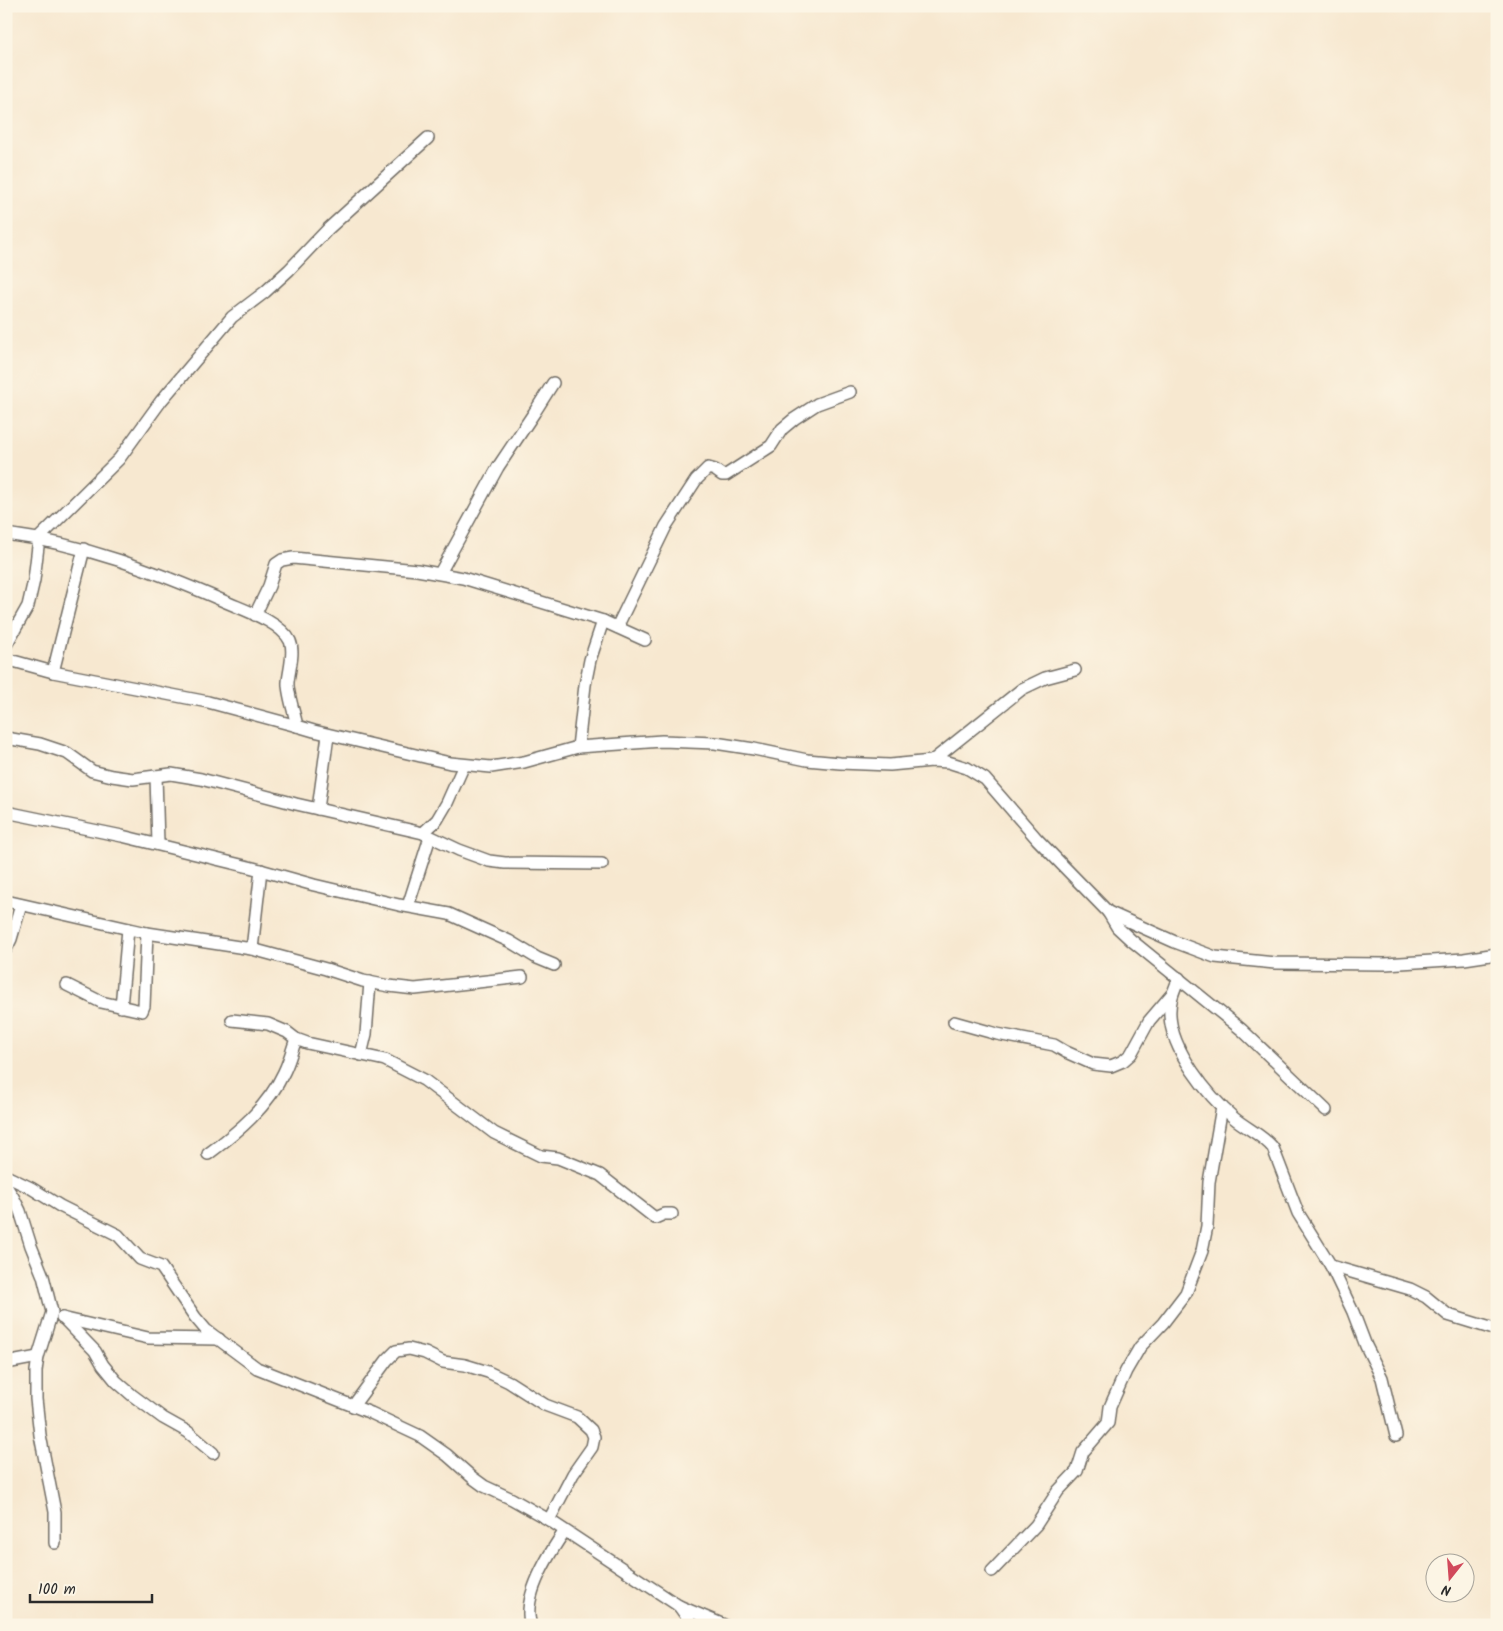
<svg xmlns="http://www.w3.org/2000/svg" width="1503" height="1631" viewBox="0 0 1503 1631" font-family="Kalam,sans-serif">
<style>
.lines{fill:none;stroke-linecap:round;stroke-linejoin:round}
.minor-casing{stroke:#726d65;stroke-width:14}
.minor{stroke:#fff;stroke-width:11}
</style>
<rect width="100%" height="100%" fill="#fcf5e5"/>
<filter id="ink" filterUnits="userSpaceOnUse"><feTurbulence type="fractalNoise" baseFrequency=".02" numOctaves="2"/><feDisplacementMap in="SourceGraphic" scale="10" xChannelSelector="R" yChannelSelector="G"/><feConvolveMatrix kernelMatrix="1 2 1 2 8 2 1 2 1" color-interpolation-filters="sRGB"/></filter>
<filter id="wash" filterUnits="userSpaceOnUse"><feTurbulence type="fractalNoise" baseFrequency=".0096" numOctaves="4" result="noise"/><feDisplacementMap in="SourceGraphic" scale="20" xChannelSelector="R" yChannelSelector="G"/><feGaussianBlur stdDeviation="1.12" result="paint"/><feColorMatrix in="noise" values="0 0 0 0 0 0 0 0 0 0 0 0 0 0 0 0 0 1.4 0 .05"/><feComposite in="paint" operator="in"/></filter>
<g filter="url(#wash)">
<rect width="100%" height="100%" fill="#f7e8d0"/>
</g>
<g filter="url(#ink)">
<g class="lines">
<defs>
<g id="minor">
<path d="M 6,534 C 83,544 155,571 226,602 C 244,610 281,622 290,641 C 295,652 289,670 288,682 C 287,692 295,715 297,726 L 314,731 L 450,763 L 491,767 L 524,762 L 578,747 L 662,741 L 715,743 L 754,749 L 807,760 L 840,763 L 890,765 L 932,761 L 948,762 L 967,768 L 985,779 L 1037,839 L 1108,912 L 1175,942 L 1215,957 L 1275,963 L 1385,964 L 1464,959 L 1497,954"/>
<polyline points="440,573 498,467 534,413 553,383"/>
<polyline points="255,615 269,586 276,564 282,560 293,558 417,570 463,578 603,621 645,640"/>
<polyline points="617,627 666,526 696,480 708,468 715,470 722,475 726,475 771,446 782,429 794,419 817,404 850,392"/>
<polyline points="6,645 28,606 34,580 39,538 119,459 161,401 232,317 265,292 289,270 328,229 428,138"/>
<polyline points="6,659 53,672 208,702 297,726"/>
<polyline points="53,672 84,549"/>
<polyline points="6,738 40,744 67,753 92,771 112,776 133,779 171,774 201,779 296,804 423,833 459,850 489,861 505,863 602,864"/>
<polyline points="578,747 585,685 590,660 603,621"/>
<polyline points="932,761 1022,689 1045,678 1075,670"/>
<polyline points="156,776 158,844"/>
<polyline points="318,809 328,735"/>
<polyline points="6,812 122,836 253,868 314,885 399,905 449,914 509,941 537,958 554,965"/>
<polyline points="423,833 437,820 447,803 464,765"/>
<polyline points="6,901 147,933 252,949 326,969 363,981 389,986 415,989 522,977"/>
<polyline points="408,906 430,837"/>
<polyline points="1108,912 1117,927 1131,940 1242,1030 1326,1110"/>
<polyline points="6,949 11,939 21,905"/>
<polyline points="252,949 261,870"/>
<path d="M 1179,978 C 1174,990 1169,1001 1170,1015 C 1171,1050 1208,1096 1234,1118 C 1247,1129 1263,1135 1273,1148 L 1298,1213 L 1331,1266 L 1353,1312 L 1366,1346 L 1382,1378 L 1396,1436"/>
<polyline points="67,985 101,1002 142,1011 144,1006 147,933"/>
<polyline points="121,1007 128,929"/>
<polyline points="232,1020 268,1024 287,1032 296,1039 307,1043 385,1060 424,1080 494,1133 541,1156 558,1158 600,1175 655,1218 664,1214 672,1214"/>
<polyline points="954,1022 997,1034 1054,1045 1066,1052 1093,1064 1111,1066 1123,1061 1131,1054 1149,1021 1172,994"/>
<polyline points="361,1055 366,1034 370,982"/>
<path d="M 208,1154 C 238,1132 268,1107 284,1072 C 289,1062 292,1050 296,1039"/>
<polyline points="6,1176 31,1188 60,1206 118,1235 140,1259 161,1267 195,1317 206,1330 257,1368 371,1413 420,1436 447,1455 473,1478 484,1486 512,1499 549,1520 679,1606 724,1625"/>
<polyline points="6,1186 13,1197 20,1211 31,1246 43,1276 52,1312 38,1357 36,1371 36,1399 40,1435 55,1512 55,1543"/>
<polyline points="1331,1266 1410,1289 1426,1297 1448,1315 1497,1330"/>
<polyline points="62,1318 148,1338 219,1339"/>
<polyline points="63,1318 95,1351 103,1365 116,1381 132,1395 163,1418 188,1432 213,1453"/>
<polyline points="6,1363 38,1357"/>
<polyline points="353,1406 387,1360 396,1351 409,1349 425,1353 443,1362 465,1365 488,1372 509,1382 545,1405 577,1417 591,1430 594,1437 592,1447 573,1474 549,1520"/>
<polyline points="992,1571 1036,1525 1058,1491 1077,1471 1083,1452 1108,1423 1110,1407 1126,1371 1140,1347 1163,1323 1186,1293 1202,1251 1207,1226 1209,1182 1222,1107"/>
<polyline points="679,1606 689,1620 689,1625"/>
<path d="M 531,1625 C 521,1598 549,1554 564,1532"/>
</g>
</defs>
<use href="#minor" class="minor-casing"/>
<use href="#minor" class="minor"/>
</g>
</g>
<rect width="1503" height="1631" fill="none" stroke="#fcf5e5" stroke-width="25"/>
<g transform="translate(1450 1578) rotate(197)"><circle r="24" fill="#fcf5e5" stroke="#a8a49b"/>
<path d="M0-4L9 19L0 12L-9 19Z" fill="#d1495b"/>
<text y="-8" font-size="14" font-weight="bold" text-anchor="middle" fill="#2b2b2b">N</text>
</g>
<path d="M30 1594v8h122v-8" fill="none" stroke="#2b2b2b" stroke-width="2.5"/>
<text x="38" y="1594" font-size="15" fill="#2b2b2b" stroke="#fcf5e5" stroke-width="4" paint-order="stroke">100 m</text>
</svg>
